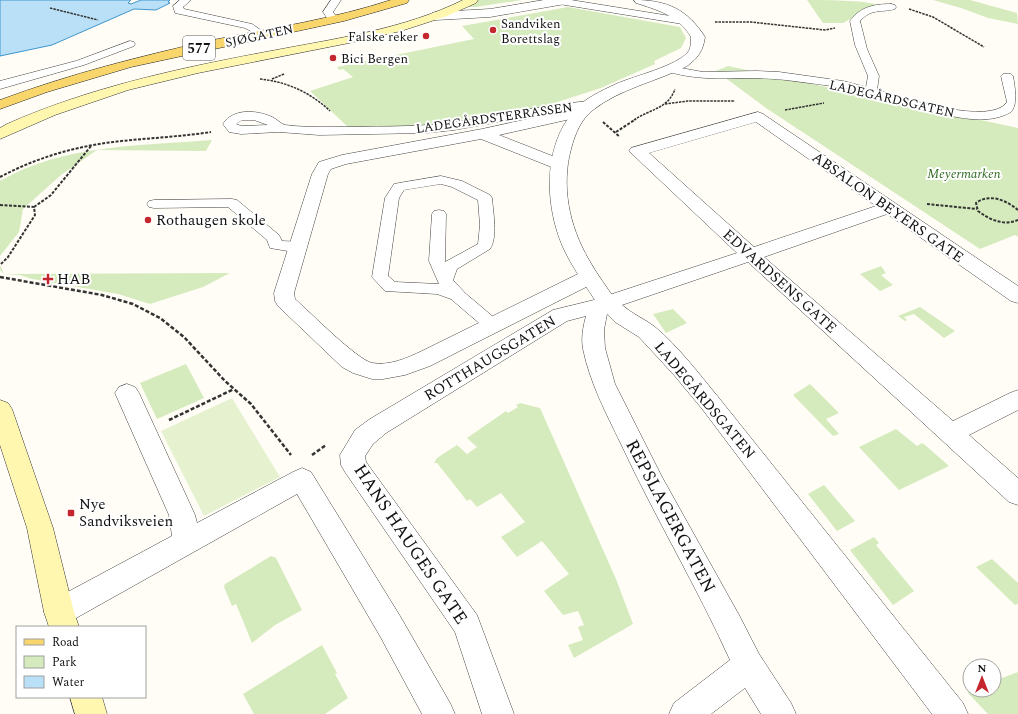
<svg xmlns="http://www.w3.org/2000/svg" width="1018" height="714" viewBox="0 0 1018 714" font-family="Spectral,serif">
<style>
.green{fill:#d5ebbd}
.pitch{fill:#e6f2cf}
.water{fill:#b9e0f7;stroke:#3f96cf}
.lines{fill:none;stroke-linecap:round;stroke-linejoin:round}
.service-casing{stroke:#444;stroke-width:1}
.minor-casing{stroke:#444;stroke-width:1}
.tertiary-casing{stroke:#444;stroke-width:1}
.secondary-casing{stroke:#333;stroke-width:1}
.primary-casing{stroke:#222;stroke-width:1}
.path-far2{stroke:#333;stroke-width:1.5;stroke-dasharray:2.5 1;stroke-linecap:butt}
.path-far1{stroke:#333;stroke-width:2;stroke-dasharray:3 1.5;stroke-linecap:butt}
.path{stroke:#333;stroke-width:2.5;stroke-dasharray:4 2;stroke-linecap:butt}
.service{fill:#fff;fill-rule:evenodd}
.minor{fill:#fff;fill-rule:evenodd}
.tertiary{fill:#fff;fill-rule:evenodd}
.secondary{fill:#fff6b0;fill-rule:evenodd}
.primary{fill:#f9d66b;fill-rule:evenodd}
.poi-dot{fill:#c4262e;stroke:#fff;stroke-width:1.5}
.labels{text-anchor:middle;stroke-width:4;stroke-linejoin:round;paint-order:stroke}
.far-poi-label{font-size:13px;fill:#111;stroke:#fff;text-anchor:start}
.far-street-label{font-size:13px;fill:#111;stroke:#fff}
.far-park-label{font-size:13px;font-style:italic;fill:#2f6b1f;stroke:#fff}
.shield{fill:#fff;stroke:#585858;stroke-width:1}
.shield-label{font-size:14px;font-weight:bold;fill:#111}
.street-label{font-size:15px;fill:#111;stroke:#fff}
.poi-label{font-size:15px;fill:#111;stroke:#fff;text-anchor:start}
.near-street-label{font-size:18px;fill:#111;stroke:#fff}
</style>
<rect width="100%" height="100%" fill="#fffdf5"/>
<g class="green">
<polygon points="475,0 522,0 476,7 468,7"/>
<path d="M 807,0 C 822,0 866,0 877,5 L 860,11 L 852,18 L 843,23 L 823,23 Z"/>
<polygon points="933,0 970,0 1017,13 1018,24 988,18 961,8"/>
<polygon points="568,7 680,27 686,38 681,48 654,61 655,64 601,88 536,109 434,124 350,129 310,91 353,77 343,69 339,70 337,67 474,39 462,26"/>
<polygon points="728,66 1018,128 1018,237 1015,235 980,249 766,108 716,71"/>
<path d="M 212,140 L 206,151 L 97,150 L 61,175 L 23,209 L 19,232 L 0,256 L 0,181 C 65,144 139,146 212,140 Z"/>
<polygon points="0,265 4,274 230,273 203,287 150,304 118,294 32,279 20,275 4,274 0,270"/>
<polygon points="881,266 886,273 881,275 893,285 880,291 860,274"/>
<polygon points="920,307 955,331 944,338 914,314 904,317 907,320 905,321 898,316"/>
<polygon points="673,309 687,323 666,333 653,314"/>
<polygon points="186,364 204,398 157,419 140,383"/>
<polygon points="810,384 839,413 826,419 839,434 833,436 793,395"/>
<polygon points="520,403 540,408 616,579 633,624 574,658 568,645 583,640 578,627 584,625 578,611 563,615 544,591 569,574 542,541 517,557 501,537 525,522 501,493 477,507 470,499 467,501 437,463 434,463 437,458 457,445 467,454 477,447 467,438 506,411 508,413 518,407 516,405"/>
<polygon points="896,429 917,446 922,443 925,445 949,466 899,490 859,447"/>
<polygon points="824,485 855,521 837,531 808,494"/>
<polygon points="874,537 879,543 876,545 914,591 893,605 850,550"/>
<polygon points="271,556 276,558 302,610 275,625 252,643 236,604 232,606 224,587 225,584"/>
<polygon points="992,559 1018,583 1018,604 1015,605 976,567"/>
<polygon points="322,645 337,673 335,674 348,698 325,714 254,714 243,694"/>
<polygon points="1018,672 1018,714 988,714 967,692 971,690 994,690 994,681"/>
</g>
<polygon class="pitch" points="232,398 280,477 204,516 161,431"/>
<polygon class="water" points="0,0 131,0 128,3 131,4 141,0 170,0 168,2 170,3 156,10 134,9 52,45 0,56"/>
<g class="lines">
<defs>
<g id="service">
<polygon points="180,0 191,0 183,7 184,9 252,24 268,35 263,38 245,28 175,13 173,6"/>
<polygon points="331,0 341,0 333,12 338,19 333,22 329,21 323,12"/>
<polygon points="555,0 571,0 689,19 694,22 689,25 559,4 556,3"/>
<path d="M 891,4 L 895,5 L 896,7 L 895,9 C 880,13 872,8 860,21 L 867,49 L 879,76 L 877,90 C 901,97 991,127 1007,102 L 1001,76 L 1003,74 L 1011,74 L 1013,76 C 1015,87 1018,105 1011,112 C 989,125 960,118 937,113 C 907,108 879,96 849,89 C 829,85 807,83 786,80 C 744,75 707,84 666,71 L 664,69 L 666,67 L 670,66 L 703,72 L 756,71 L 779,72 L 843,81 L 866,87 L 868,76 L 855,45 L 850,21 C 860,7 874,4 891,4 Z"/>
<polygon points="130,41 134,42 135,44 134,46 84,65 0,89 0,81 76,61"/>
<path d="M 589,101 L 593,102 L 595,105 L 593,108 L 554,112 L 454,130 L 425,133 L 319,135 L 279,132 L 241,134 L 229,132 L 223,124 C 233,108 257,110 272,117 C 277,119 281,124 285,125 C 300,127 316,127 330,127 C 371,126 414,128 454,122 C 499,116 543,105 589,101 ZM 242,120 L 254,120 L 268,125 L 241,126 L 236,124 Z"/>
<path d="M 441,176 L 462,181 L 490,195 L 492,198 C 493,211 498,238 490,249 L 457,269 L 453,280 L 465,293 L 498,321 L 501,325 L 498,329 L 492,331 L 486,329 L 451,299 L 437,294 L 385,291 L 372,277 L 385,198 L 394,184 L 399,183 ZM 441,184 L 452,187 L 478,200 L 480,225 L 478,244 L 445,262 L 446,214 L 444,211 L 439,210 L 434,211 L 432,214 L 429,261 L 439,284 L 395,282 L 388,276 L 399,198 L 404,190 Z"/>
<polygon points="232,199 237,200 279,235 282,241 303,242 306,245 303,248 288,251 270,248 267,240 228,207 154,208 149,207 147,204 149,201 154,200"/>
</g>
<g id="minor">
<path d="M 579,108 L 584,110 L 587,113 L 584,116 L 499,135 L 565,161 L 567,165 L 565,169 L 559,170 L 481,139 L 346,164 L 331,169 L 328,174 L 294,293 L 295,299 C 310,312 356,359 372,363 C 390,366 407,358 422,351 L 582,272 L 589,271 L 596,272 L 599,277 L 596,282 L 430,366 L 405,375 L 383,379 L 372,379 L 353,373 L 342,367 L 278,306 L 275,301 L 274,293 L 312,174 L 319,162 L 342,155 L 482,129 Z"/>
<path d="M 758,112 L 763,114 L 1018,286 L 1018,303 L 1011,301 L 887,214 L 764,257 L 953,421 L 1010,393 L 1018,390 L 1018,410 L 969,435 L 1018,478 L 1018,505 L 1009,502 L 748,262 L 622,305 C 632,314 645,319 655,327 C 679,347 699,374 719,398 L 963,703 L 968,714 L 932,714 L 703,410 L 674,375 L 639,337 L 615,322 L 607,314 L 604,330 L 605,348 L 615,384 L 662,477 L 739,615 L 759,654 L 791,703 L 796,714 L 761,714 L 745,688 L 711,714 L 669,714 L 674,703 L 730,660 C 697,587 655,517 621,444 C 606,413 590,383 583,349 C 581,338 583,327 586,316 L 567,321 L 386,433 L 373,444 L 365,456 L 366,462 L 477,615 L 514,714 L 482,714 L 455,632 L 345,472 L 341,465 L 340,455 L 355,430 L 370,419 L 553,310 L 594,300 L 737,253 L 629,151 L 631,148 ZM 756,122 L 876,206 L 754,247 L 649,153 Z"/>
<polygon points="127,384 135,387 139,393 195,515 197,523 293,472 302,468 311,472 400,616 450,703 455,714 422,714 380,636 297,494 69,622 59,626 49,622 44,612 49,602 172,536 169,515 115,393 119,387"/>
</g>
<g id="tertiary">
<polygon points="544,0 571,0 569,3 565,4 490,17 436,20 432,19 430,16 432,13 436,12 490,9"/>
<path d="M 634,0 C 667,0 687,9 705,37 C 703,51 698,58 687,66 C 656,82 621,88 593,110 C 581,119 575,134 571,149 C 561,186 569,226 589,260 C 597,275 608,288 617,303 L 614,308 L 607,310 L 600,308 C 587,287 572,268 562,245 C 545,204 543,148 573,112 C 583,99 601,91 616,84 C 634,76 677,66 688,52 C 691,48 691,42 691,37 C 679,16 658,10 636,3 Z"/>
</g>
<g id="secondary">
<path d="M 463,0 L 478,0 L 476,3 L 447,16 L 401,31 L 349,43 L 198,73 L 128,90 L 55,115 L 0,139 L 0,128 L 7,124 C 91,87 180,68 271,51 C 334,39 405,29 463,0 Z"/>
<polygon points="0,400 8,403 12,409 53,528 74,612 79,627 49,627 44,612 27,528 0,445"/>
<polygon points="70,697 102,697 107,714 75,714"/>
</g>
<path id="primary" d="M 391,0 L 409,0 L 407,3 L 344,21 L 131,67 L 47,92 L 0,109 L 0,100 C 70,74 141,56 213,40 C 273,28 333,19 391,0 Z"/>
</defs>
<use href="#service" class="service-casing"/>
<use href="#minor" class="minor-casing"/>
<use href="#tertiary" class="tertiary-casing"/>
<use href="#secondary" class="secondary-casing"/>
<use href="#primary" class="primary-casing"/>
<g class="path-far2">
<polyline points="50,8 98,20"/>
<polyline points="909,9 933,17 984,47"/>
<polyline points="715,22 751,22 825,30 835,28"/>
<path d="M 260,79 C 287,82 310,92 330,111"/>
<polyline points="272,79 284,74"/>
<polyline points="665,104 688,101 735,101"/>
<polyline points="785,110 824,103"/>
<path d="M 634,120 C 650,109 668,109 675,89"/>
</g>
<g class="path-far1">
<polyline points="603,122 620,137"/>
<polyline points="616,132 636,119"/>
<path d="M 0,177 C 36,158 73,147 113,142 C 146,138 179,137 211,132"/>
<polyline points="927,204 977,209"/>
<polyline points="0,205 34,207 35,215 8,257 0,265"/>
<polyline points="34,207 51,195 91,146"/>
<path d="M 1018,210 C 1006,200 989,193 976,203 L 978,211 C 990,220 1004,226 1018,220"/>
</g>
<g class="path">
<polyline points="0,277 102,295 133,304 160,318 184,337 225,381 251,404 291,455"/>
<polyline points="169,420 234,389"/>
<polyline points="312,455 326,445"/>
</g>
<use href="#service" class="service"/>
<use href="#minor" class="minor"/>
<use href="#tertiary" class="tertiary"/>
<use href="#secondary" class="secondary"/>
<use href="#primary" class="primary"/>
</g>
<g class="poi-dot">
<circle cx="493" cy="30" r="4"/>
<circle cx="426" cy="36" r="4"/>
<circle cx="333" cy="58" r="4"/>
<circle cx="148" cy="220" r="4"/>
<path d="M46 273h4v4h4v4h-4v4h-4v-4h-4v-4h4z"/>
<rect x="67" y="509" width="8" height="8" rx="2"/>
</g>
<g class="labels">
<g class="far-poi-label">
<text x="501" y="28">Sandviken<tspan x="501" dy="15">Borettslag</tspan></text>
<text x="418" y="41" text-anchor="end">Falske reker</text>
<text x="341" y="63">Bici Bergen</text>
</g>
<g class="far-street-label">
<text transform="translate(259 35) rotate(-12)" y="5">SJØGATEN</text>
<text transform="translate(892 98) rotate(13)" y="5">LADEGÅRDSGATEN</text>
<text transform="translate(494 117) rotate(-8)" y="5">LADEGÅRDSTERRASSEN</text>
</g>
<g class="far-park-label">
<text x="964" y="178">Meyermarken</text>
</g>
<rect class="shield" x="183" y="36" width="32" height="24" rx="3"/>
<g class="shield-label">
<text x="199" y="53">577</text>
</g>
<g class="street-label">
<text transform="translate(888 207) rotate(35)" y="5">ABSALON BEYERS GATE</text>
<text transform="translate(780 281) rotate(42)" y="5">EDVARDSENS GATE</text>
<text transform="translate(490 358) rotate(-31)" y="5">ROTTHAUGSGATEN</text>
<text transform="translate(705 400) rotate(50)" y="5">LADEGÅRDSGATEN</text>
</g>
<g class="poi-label">
<text x="156" y="225">Rothaugen skole</text>
<text x="57" y="284">HAB</text>
<text x="79" y="509">Nye<tspan x="79" dy="17">Sandviksveien</tspan></text>
</g>
<g class="near-street-label">
<text transform="translate(671 516) rotate(62)" y="6">REPSLAGERGATEN</text>
<text transform="translate(411 544) rotate(56)" y="6">HANS HAUGES GATE</text>
</g>
</g>
<rect x="16" y="626" width="130" height="72" fill="#ffffff" stroke="#a0a0a0"/>
<rect x="24" y="639" width="20" height="6" fill="#f9d66b" stroke="#a0a0a0"/>
<text x="52" y="646" font-size="12" fill="#111111">Road</text>
<rect x="24" y="656" width="20" height="12" fill="#d5ebbd" stroke="#a0a0a0"/>
<text x="52" y="666" font-size="12" fill="#111111">Park</text>
<rect x="24" y="676" width="20" height="12" fill="#b9e0f7" stroke="#a0a0a0"/>
<text x="52" y="686" font-size="12" fill="#111111">Water</text>
<g transform="translate(982 678)"><circle r="19" fill="#ffffff" stroke="#a0a0a0"/>
<path d="M0-3L7 15L0 10L-7 15Z" fill="#c4262e"/>
<text y="-6" font-size="11" font-weight="bold" text-anchor="middle" fill="#111111">N</text>
</g>
</svg>
